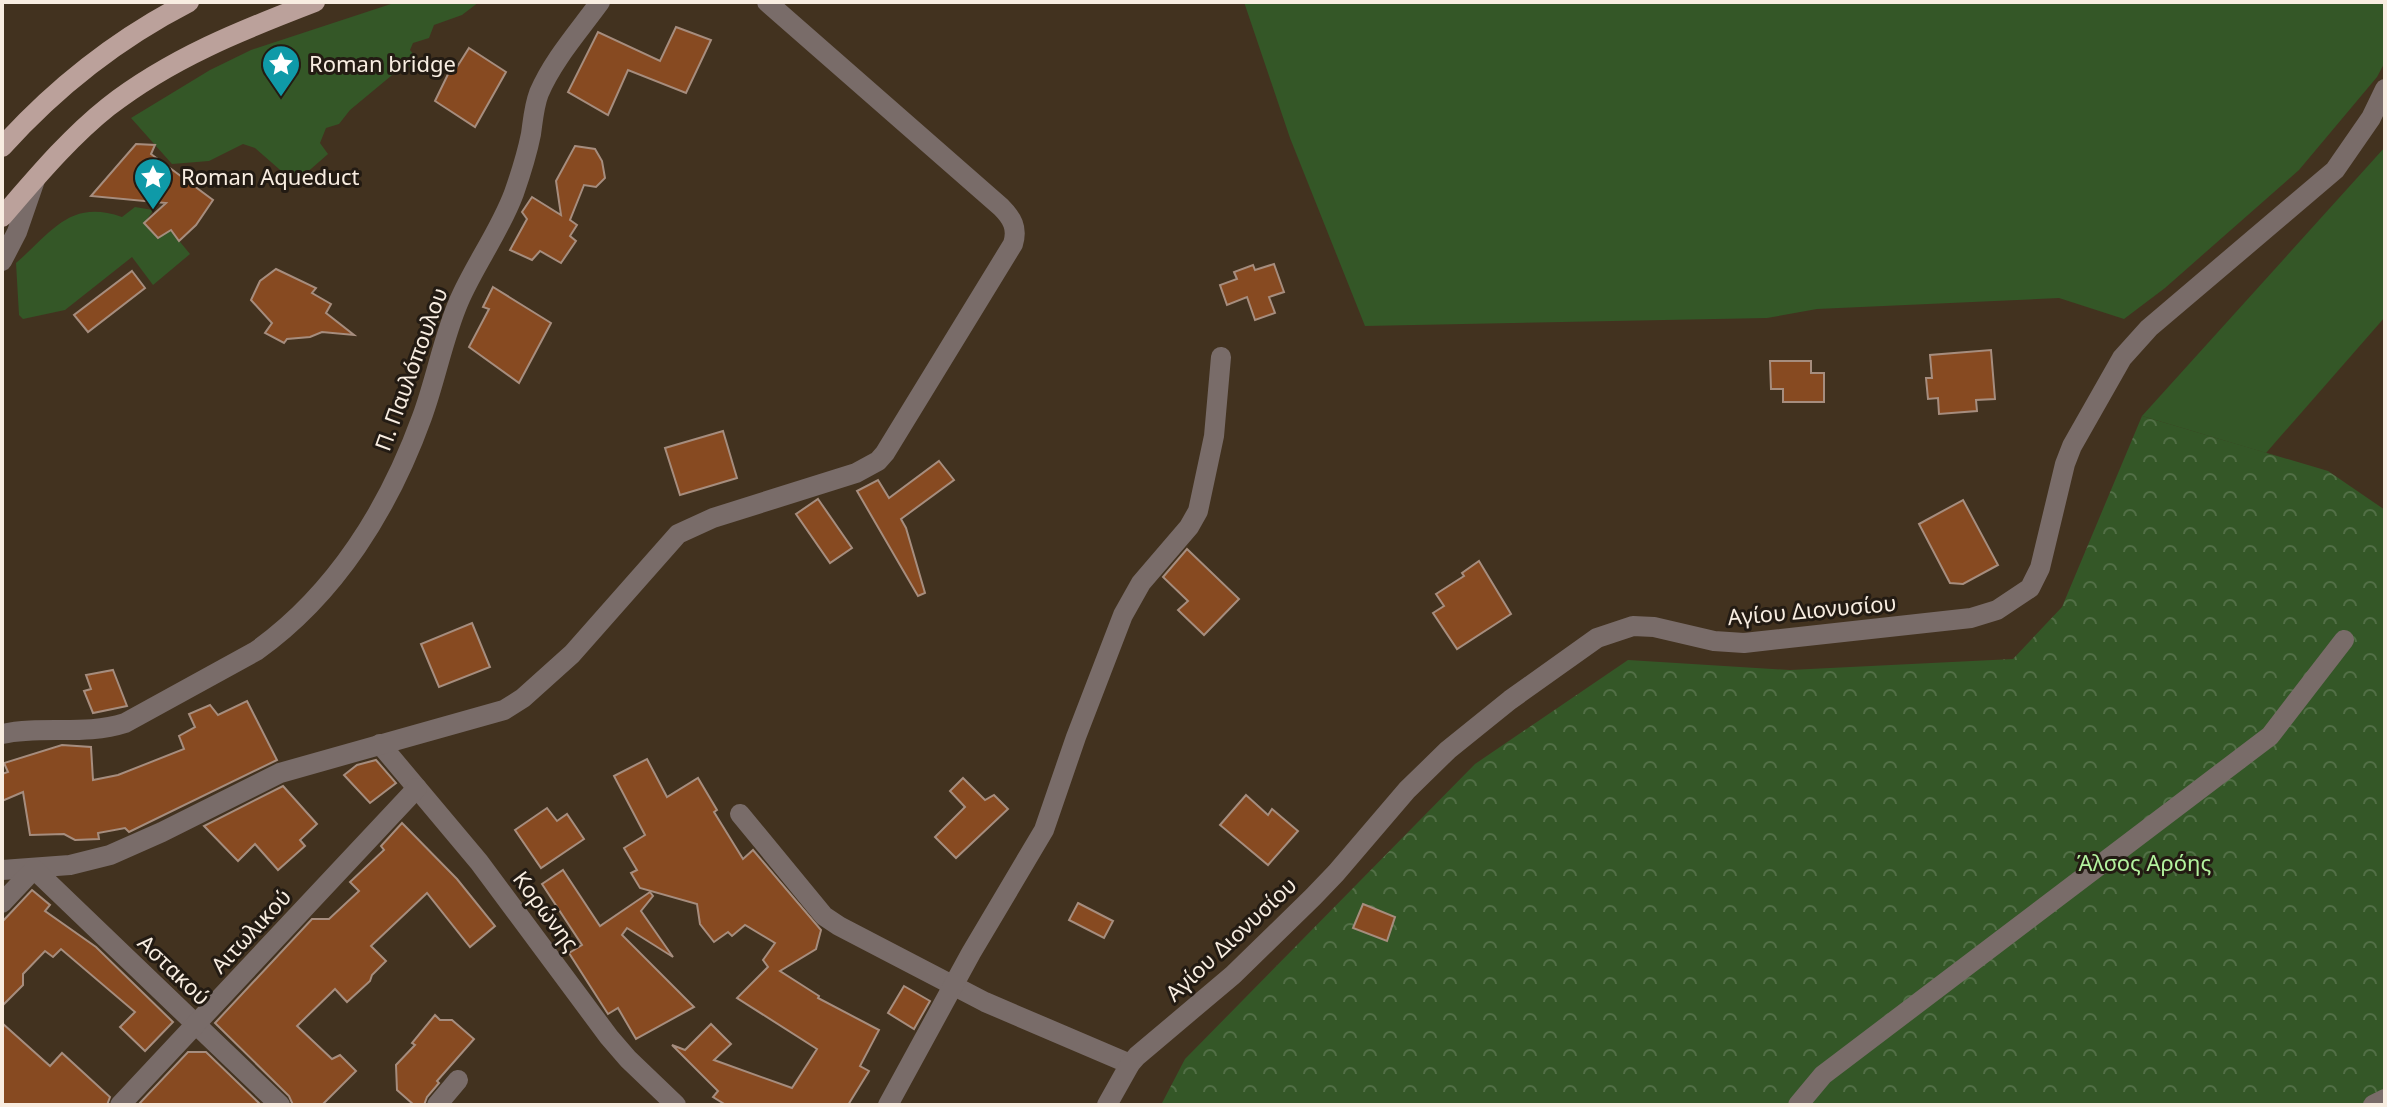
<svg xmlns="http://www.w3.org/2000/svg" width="2387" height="1107" viewBox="0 0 2387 1107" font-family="'Noto Sans',sans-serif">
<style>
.green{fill:#345727}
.forest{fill:url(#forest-crowns)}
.building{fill:#874a21;stroke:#a68d7e;stroke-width:2}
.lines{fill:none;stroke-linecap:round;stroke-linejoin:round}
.street{stroke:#796c69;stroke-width:20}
.primary{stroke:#bba19b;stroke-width:20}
.labels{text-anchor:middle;stroke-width:6;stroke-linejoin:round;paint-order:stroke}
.poi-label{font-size:22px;fill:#f8ede1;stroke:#231b13;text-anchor:start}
.street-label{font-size:22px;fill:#f8ede1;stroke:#231b13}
.park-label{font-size:22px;fill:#b3f29e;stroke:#231b13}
</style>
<defs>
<pattern id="forest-crowns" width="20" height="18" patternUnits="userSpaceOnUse" patternTransform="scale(2)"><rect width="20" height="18" fill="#345727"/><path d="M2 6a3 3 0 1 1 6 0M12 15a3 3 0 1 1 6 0" fill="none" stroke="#526f46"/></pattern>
</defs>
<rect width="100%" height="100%" fill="#42321f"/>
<g class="green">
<polygon points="397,2 479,2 462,15 434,25 429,38 413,43 410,50 424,68 403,66 350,110 339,124 326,128 320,143 328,154 295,183 255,148 243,144 209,161 172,164 131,118 210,70 251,50"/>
<polygon points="1244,2 2385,2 2385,62 2377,77 2299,170 2165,288 2124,319 2059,298 1817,309 1767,318 1365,326 1290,138"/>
<polygon points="2385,147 2385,317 2266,453 2142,416"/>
<path d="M 135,207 L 153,210 L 145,223 L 174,227 L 179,232 L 176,237 L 190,254 L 153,285 L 132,257 L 65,310 L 23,319 L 19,315 L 16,263 C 53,231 70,199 122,217 Z"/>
</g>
<polygon class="forest" points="2142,416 2328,471 2385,510 2385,1105 1161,1105 1185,1059 1475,764 1628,660 1790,670 2013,659 2062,607"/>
<g class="building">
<polygon points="676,27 711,40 686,93 628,70 608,115 568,92 598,32 660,61"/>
<polygon points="469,48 506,72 475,127 435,101 452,66 457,67"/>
<polygon points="136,144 155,145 151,154 213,200 196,225 179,241 171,230 158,238 144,223 166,203 91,196"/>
<polygon points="575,146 595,149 602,161 605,178 596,187 584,185 570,220 577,225 570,236 576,241 561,263 540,251 532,260 510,250 527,219 522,212 532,197 561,215 556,181"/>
<polygon points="1274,264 1284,292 1269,297 1275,313 1255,320 1247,297 1227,305 1220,285 1237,279 1234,272 1253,265 1255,270"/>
<polygon points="276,269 316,288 312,293 331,304 326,313 354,335 322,332 310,337 287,339 284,343 265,333 272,323 251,300 260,281"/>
<polygon points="132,271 145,288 88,332 74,315"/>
<polygon points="493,287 551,323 519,383 469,347 489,309 483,307"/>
<polygon points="1991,350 1995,399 1976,400 1977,411 1939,414 1938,398 1928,399 1926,378 1932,378 1930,355"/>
<polygon points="1770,361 1811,361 1811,373 1824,373 1824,402 1783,402 1783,389 1771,389"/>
<polygon points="723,431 737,478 680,495 665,448"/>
<polygon points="939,461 954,480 901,519 906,528 925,593 918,596 857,491 878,480 889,498"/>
<polygon points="818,499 852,548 830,563 796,514"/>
<polygon points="1963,500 1998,565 1963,584 1950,583 1919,524"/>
<polygon points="1187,549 1239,599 1204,635 1178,610 1188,601 1163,577"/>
<polygon points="1479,561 1511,614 1457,649 1433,613 1444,606 1436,594 1464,576 1462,573"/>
<polygon points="472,623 490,667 439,687 421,644"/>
<polygon points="113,670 127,706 93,713 84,691 91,689 86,675"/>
<polygon points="247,701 277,760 129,832 125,828 98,833 99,839 75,840 64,834 30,835 23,792 2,801 2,774 8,772 4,763 62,745 91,747 93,780 118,775 184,749 179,736 195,727 189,714 210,705 218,715"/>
<polygon points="647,759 667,797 698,778 717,810 714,812 743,859 753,850 821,930 816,949 780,971 819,996 818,998 879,1030 860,1066 869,1071 848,1105 726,1105 713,1097 718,1091 672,1045 685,1050 711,1024 731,1044 714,1060 792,1088 817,1049 737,998 768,967 763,960 775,943 745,925 732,936 728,932 714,942 700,924 697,904 640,888 631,873 637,870 624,848 645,835 614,776"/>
<polygon points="376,760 396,783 370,803 344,775 357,765"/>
<polygon points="963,778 985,800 994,795 1008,809 956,858 935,837 965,807 950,791"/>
<polygon points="283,786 317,824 300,840 305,846 278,870 255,844 238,861 204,826"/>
<polygon points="1246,795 1268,815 1272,809 1298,831 1268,865 1220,825"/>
<polygon points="547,808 557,821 567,814 584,839 541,868 515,830"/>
<polygon points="402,823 457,879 495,926 470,947 427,893 371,946 386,961 372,975 370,981 347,1002 335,989 297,1026 332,1059 340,1055 356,1071 322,1105 293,1105 289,1096 215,1023 312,919 329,919 359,891 350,882 384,850 381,846"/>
<polygon points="563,870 600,926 650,892 653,896 641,911 673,957 627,928 622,935 694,1007 636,1039 618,1008 608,1014 569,953 582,945 542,884"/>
<polygon points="32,890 50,905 45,911 96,947 173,1022 145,1051 120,1027 135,1012 61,949 53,957 45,951 23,974 23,985 2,1006 2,922"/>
<polygon points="1078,903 1113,921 1104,938 1069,920"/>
<polygon points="1363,904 1395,917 1387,941 1353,928"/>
<polygon points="904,986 930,1001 914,1029 888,1013"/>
<polygon points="435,1015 440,1020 452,1020 474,1039 437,1081 439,1083 427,1097 424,1105 414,1105 397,1090 396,1065 415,1045 412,1043"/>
<polygon points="2,1023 50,1066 62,1053 110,1097 107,1105 2,1105"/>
<polygon points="188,1052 206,1052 261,1105 138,1105"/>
</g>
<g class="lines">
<g class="street">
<polyline points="2,261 17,232 35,180"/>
<path d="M 2,734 C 43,725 85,736 125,723 L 256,651 C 336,594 389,508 422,417 C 436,379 443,338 459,301 C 475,264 500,231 514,193 C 521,173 527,154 531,134 C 533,120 534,106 539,93 C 553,60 579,31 600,2"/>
<polyline points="380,744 479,862 609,1037 628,1059 676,1105"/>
<polyline points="740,814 824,916 839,926 985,1002 1130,1064"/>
<path d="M 2,870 L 70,865 L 110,855 L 162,832 L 280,773 L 504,710 L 523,698 L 572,654 L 678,534 L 713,518 L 856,473 L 878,461 L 885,453 L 1013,244 C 1018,228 1012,218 1001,207 L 767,2"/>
<polyline points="2,903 34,869 280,1105"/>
<polyline points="120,1105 417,788"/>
<polyline points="437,1105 458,1080"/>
<polyline points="888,1105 971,953 1044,830 1076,737 1123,615 1141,583 1189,527 1198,511 1214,436 1221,357"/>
<polyline points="1107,1105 1130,1064 1137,1056 1233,975 1313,897 1336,873 1407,790 1448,750 1510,700 1597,638 1633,626 1654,627 1714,641 1744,643 1971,618 1997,610 2030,588 2040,568 2065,464 2072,446 2122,358 2149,328 2335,170 2371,118 2385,89"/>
<polyline points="1798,1105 1823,1075 2270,736 2344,640"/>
<polyline points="2373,1105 2385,1099"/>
</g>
<g class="primary">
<path d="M 2,147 C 56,87 117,39 189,2"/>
<path d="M 2,217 C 35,179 69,138 108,107 C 171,58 242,30 315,2"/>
</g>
</g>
<defs>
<symbol id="sight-pin" viewBox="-11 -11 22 30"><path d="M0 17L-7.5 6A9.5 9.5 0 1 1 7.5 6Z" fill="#0f9aa8" stroke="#231b13"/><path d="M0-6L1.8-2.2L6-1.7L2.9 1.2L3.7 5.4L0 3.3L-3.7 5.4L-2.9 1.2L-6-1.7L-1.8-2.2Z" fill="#fff"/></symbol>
</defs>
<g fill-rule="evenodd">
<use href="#sight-pin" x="259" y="42" width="44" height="60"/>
<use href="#sight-pin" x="131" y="155" width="44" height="60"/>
</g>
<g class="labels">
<g class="poi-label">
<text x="309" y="72">Roman bridge</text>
<text x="181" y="185">Roman Aqueduct</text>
</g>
<g class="street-label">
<text transform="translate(411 369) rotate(-70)" y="8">Π. Παυλόπουλου</text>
<text transform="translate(1812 610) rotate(-5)" y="8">Αγίου Διονυσίου</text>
<text transform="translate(546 911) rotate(53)" y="8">Κορώνης</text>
<text transform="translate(251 931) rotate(-47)" y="8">Αιτωλικού</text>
<text transform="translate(1231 939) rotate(-43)" y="8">Αγίου Διονυσίου</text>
<text transform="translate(174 970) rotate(44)" y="8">Αστακού</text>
</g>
<g class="park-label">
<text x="2144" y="871">Άλσος Αρόης</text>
</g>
</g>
<rect width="2387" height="1107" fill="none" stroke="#f8ede1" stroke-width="8"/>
</svg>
